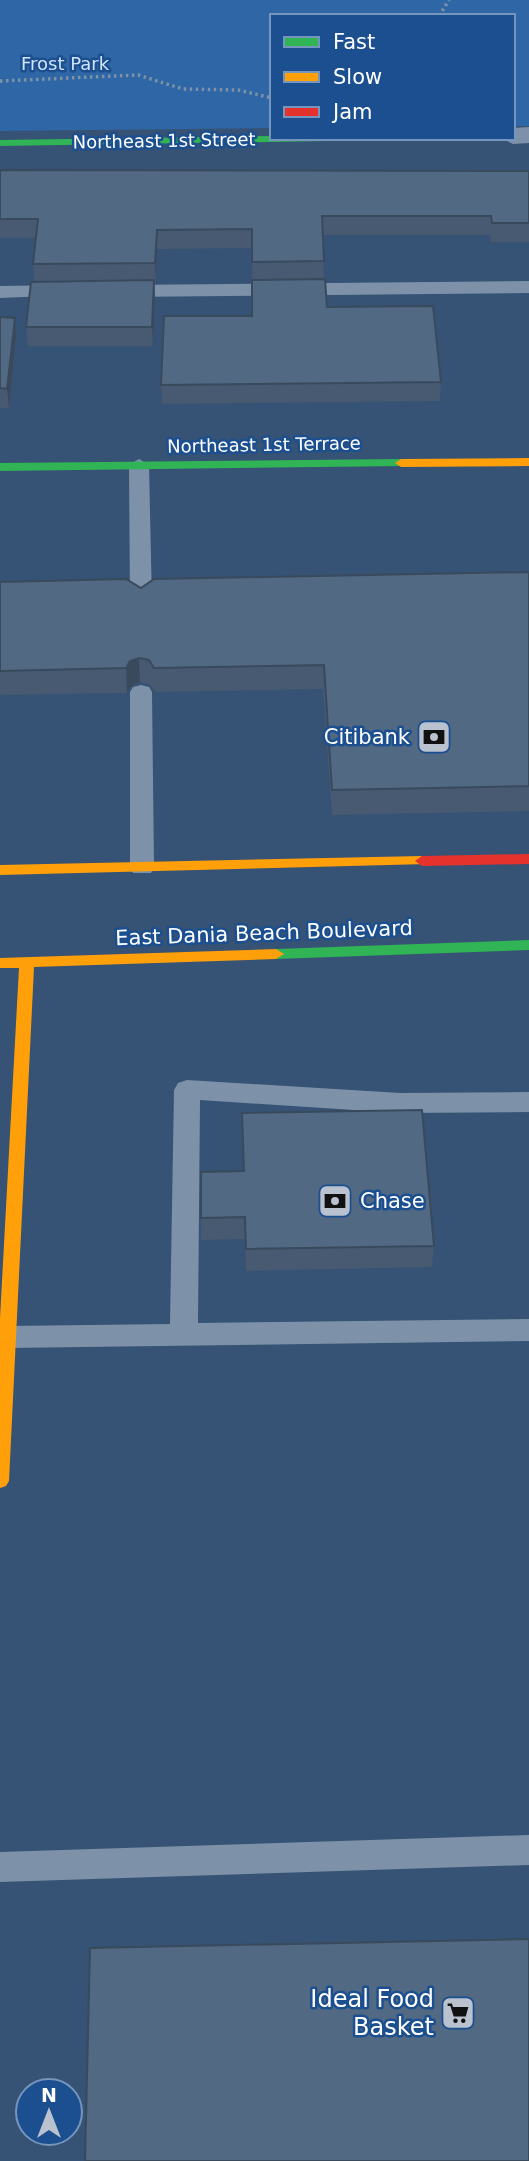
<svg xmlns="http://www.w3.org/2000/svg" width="529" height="2161" viewBox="0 0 529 2161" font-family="'DejaVu Sans',sans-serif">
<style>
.green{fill:#2f66a5}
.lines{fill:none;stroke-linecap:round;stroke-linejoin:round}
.path{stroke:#7d92a8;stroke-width:3.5;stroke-dasharray:2.5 3.5;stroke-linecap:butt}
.lane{fill:#7d92a8;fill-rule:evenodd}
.street{fill:#7d92a8;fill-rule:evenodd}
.fast{fill:#30b455;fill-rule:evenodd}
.slow{fill:#ff9f0a;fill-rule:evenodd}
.jam{fill:#e5322d;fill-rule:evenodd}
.wall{fill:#475a72}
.shaded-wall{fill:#394a5c}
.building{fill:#526984;stroke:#394a5c;stroke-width:2}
.labels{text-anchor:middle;stroke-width:5;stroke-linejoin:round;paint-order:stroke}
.far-park-label{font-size:18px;fill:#cfe3fa;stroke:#1b4f8f}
.far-street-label{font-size:18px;fill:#fff;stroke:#1b4f8f}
.poi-label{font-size:21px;fill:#fff;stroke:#1b4f8f;text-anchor:end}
.street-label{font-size:21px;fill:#fff;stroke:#1b4f8f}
.near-poi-label{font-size:24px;fill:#fff;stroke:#1b4f8f;text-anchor:end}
</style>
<rect width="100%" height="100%" fill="#365274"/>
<polygon class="green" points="0,0 529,0 529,126 513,126 513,16 272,16 272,128 0,131"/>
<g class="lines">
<g class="path">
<polyline points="439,16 449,0"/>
<polyline points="0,81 138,75 183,89 238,90 272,98"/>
</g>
<g class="lane">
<polygon points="529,281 529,293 121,297 111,291 121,285"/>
<polygon points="65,285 72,287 75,291 72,295 0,298 0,286"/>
<polygon points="139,459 149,465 152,603 141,610 130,603 129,465"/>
<polygon points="141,685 149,687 152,692 154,867 151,873 133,873 130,867 130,692 133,687"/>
<polygon points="187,1080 400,1093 529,1092 529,1112 400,1113 200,1100 198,1323 529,1319 529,1341 8,1348 0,1346 0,1328 8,1326 170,1324 174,1090 178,1083"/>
<polygon points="529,1835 529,1865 0,1882 0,1852"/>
</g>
<polygon class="street" points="529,127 529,143 513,144 501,138 513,138 513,128"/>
<g class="fast">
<polygon points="272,136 272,138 333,138 328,141 0,146 0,140"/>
<polygon points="401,459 407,463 405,466 0,471 0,463"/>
<polygon points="529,940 529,950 276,959 268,954 276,949"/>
</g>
<g class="slow">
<polygon points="529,458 529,466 401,467 395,463 401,459"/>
<polygon points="422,856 429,861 427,864 0,875 0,865"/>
<polygon points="276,949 284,954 276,959 34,967 9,1481 6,1486 0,1488 0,1318 19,968 0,968 0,958"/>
</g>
<polygon class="jam" points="529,854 529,864 422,866 415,861 422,856"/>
</g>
<g class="wall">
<polygon points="0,170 529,171 529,242 491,242 490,235 323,235 324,279 327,307 441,382 440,401 162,404 161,385 252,316 252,248 157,249 156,282 154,282 155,299 153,346 28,346 26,327 34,282 33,264 36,238 0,238"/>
<polygon points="0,317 15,318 16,337 9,408 0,408"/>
<polygon points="529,572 529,811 332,815 323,689 155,692 150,684 140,682 131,686 127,693 0,695 0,582 141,588"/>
<polygon points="244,1171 434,1246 432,1267 246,1271 245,1239 201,1240 201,1218"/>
</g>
<g class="shaded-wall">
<polygon points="157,230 157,249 156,282 155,263"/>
<polygon points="154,280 155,299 153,346 152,327"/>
<polygon points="15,318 16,337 9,408 7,389"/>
<polygon points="139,658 140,682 131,686 127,693 126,668 130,661"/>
</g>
<g class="building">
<polygon points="0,170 529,171 529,223 492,223 491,216 322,216 324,261 252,262 252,229 157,230 155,263 33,264 38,219 0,219"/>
<polygon points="325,279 327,307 433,306 441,382 161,385 164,316 252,316 252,280"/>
<polygon points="154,280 152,327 26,327 31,282"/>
<polygon points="0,317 15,318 7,389 0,388"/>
<polygon points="529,572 529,786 332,790 324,665 154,668 149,660 139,658 130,661 126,668 0,671 0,582 126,579 141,588 154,579"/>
<polygon points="422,1110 434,1246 246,1249 245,1217 201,1218 201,1172 244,1171 242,1113"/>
<polygon points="529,1939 529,2161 85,2161 90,1948"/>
</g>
<defs>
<symbol id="bank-square" viewBox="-11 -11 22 22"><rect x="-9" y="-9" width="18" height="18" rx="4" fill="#b9c2ce" stroke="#1b4f8f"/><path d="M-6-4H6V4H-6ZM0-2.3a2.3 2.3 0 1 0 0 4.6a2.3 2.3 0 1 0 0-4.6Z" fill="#111"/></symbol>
<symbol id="supermarket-square" viewBox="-11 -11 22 22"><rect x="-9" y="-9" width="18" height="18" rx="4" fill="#b9c2ce" stroke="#1b4f8f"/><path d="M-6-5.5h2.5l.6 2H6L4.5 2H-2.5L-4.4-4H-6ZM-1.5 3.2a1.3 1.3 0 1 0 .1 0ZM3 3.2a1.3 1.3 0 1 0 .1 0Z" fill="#111"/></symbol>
</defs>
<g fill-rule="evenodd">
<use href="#bank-square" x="415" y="718" width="38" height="38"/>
<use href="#bank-square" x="316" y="1182" width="38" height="38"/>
<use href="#supermarket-square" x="439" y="1994" width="38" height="38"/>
</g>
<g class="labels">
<g class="far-park-label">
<text x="65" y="70">Frost Park</text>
</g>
<g class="far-street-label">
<text transform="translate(164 141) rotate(-1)" y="6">Northeast 1st Street</text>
<text transform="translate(264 445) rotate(-1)" y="6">Northeast 1st Terrace</text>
</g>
<g class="poi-label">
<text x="410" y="744">Citibank</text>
<text x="360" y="1208" text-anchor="start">Chase</text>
</g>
<g class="street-label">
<text transform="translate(264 933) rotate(-2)" y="7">East Dania Beach Boulevard</text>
</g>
<g class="near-poi-label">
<text x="434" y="2007">Ideal Food<tspan x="434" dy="28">Basket</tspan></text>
</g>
</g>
<rect x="270" y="14" width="245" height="126" fill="#1b4f8f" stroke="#7695bc" stroke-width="2"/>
<rect x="284" y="37" width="35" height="10" fill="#30b455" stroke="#7695bc" stroke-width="2"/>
<text x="333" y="49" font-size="21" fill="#ffffff">Fast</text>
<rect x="284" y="72" width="35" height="10" fill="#ff9f0a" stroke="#7695bc" stroke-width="2"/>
<text x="333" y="84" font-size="21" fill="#ffffff">Slow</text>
<rect x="284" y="107" width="35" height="10" fill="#e5322d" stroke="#7695bc" stroke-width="2"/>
<text x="333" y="119" font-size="21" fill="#ffffff">Jam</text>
<g transform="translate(49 2112)"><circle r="33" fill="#1b4f8f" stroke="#7695bc" stroke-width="2"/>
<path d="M0-5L12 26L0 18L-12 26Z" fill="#b9c2ce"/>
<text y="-10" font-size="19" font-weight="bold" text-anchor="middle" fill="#ffffff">N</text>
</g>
</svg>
